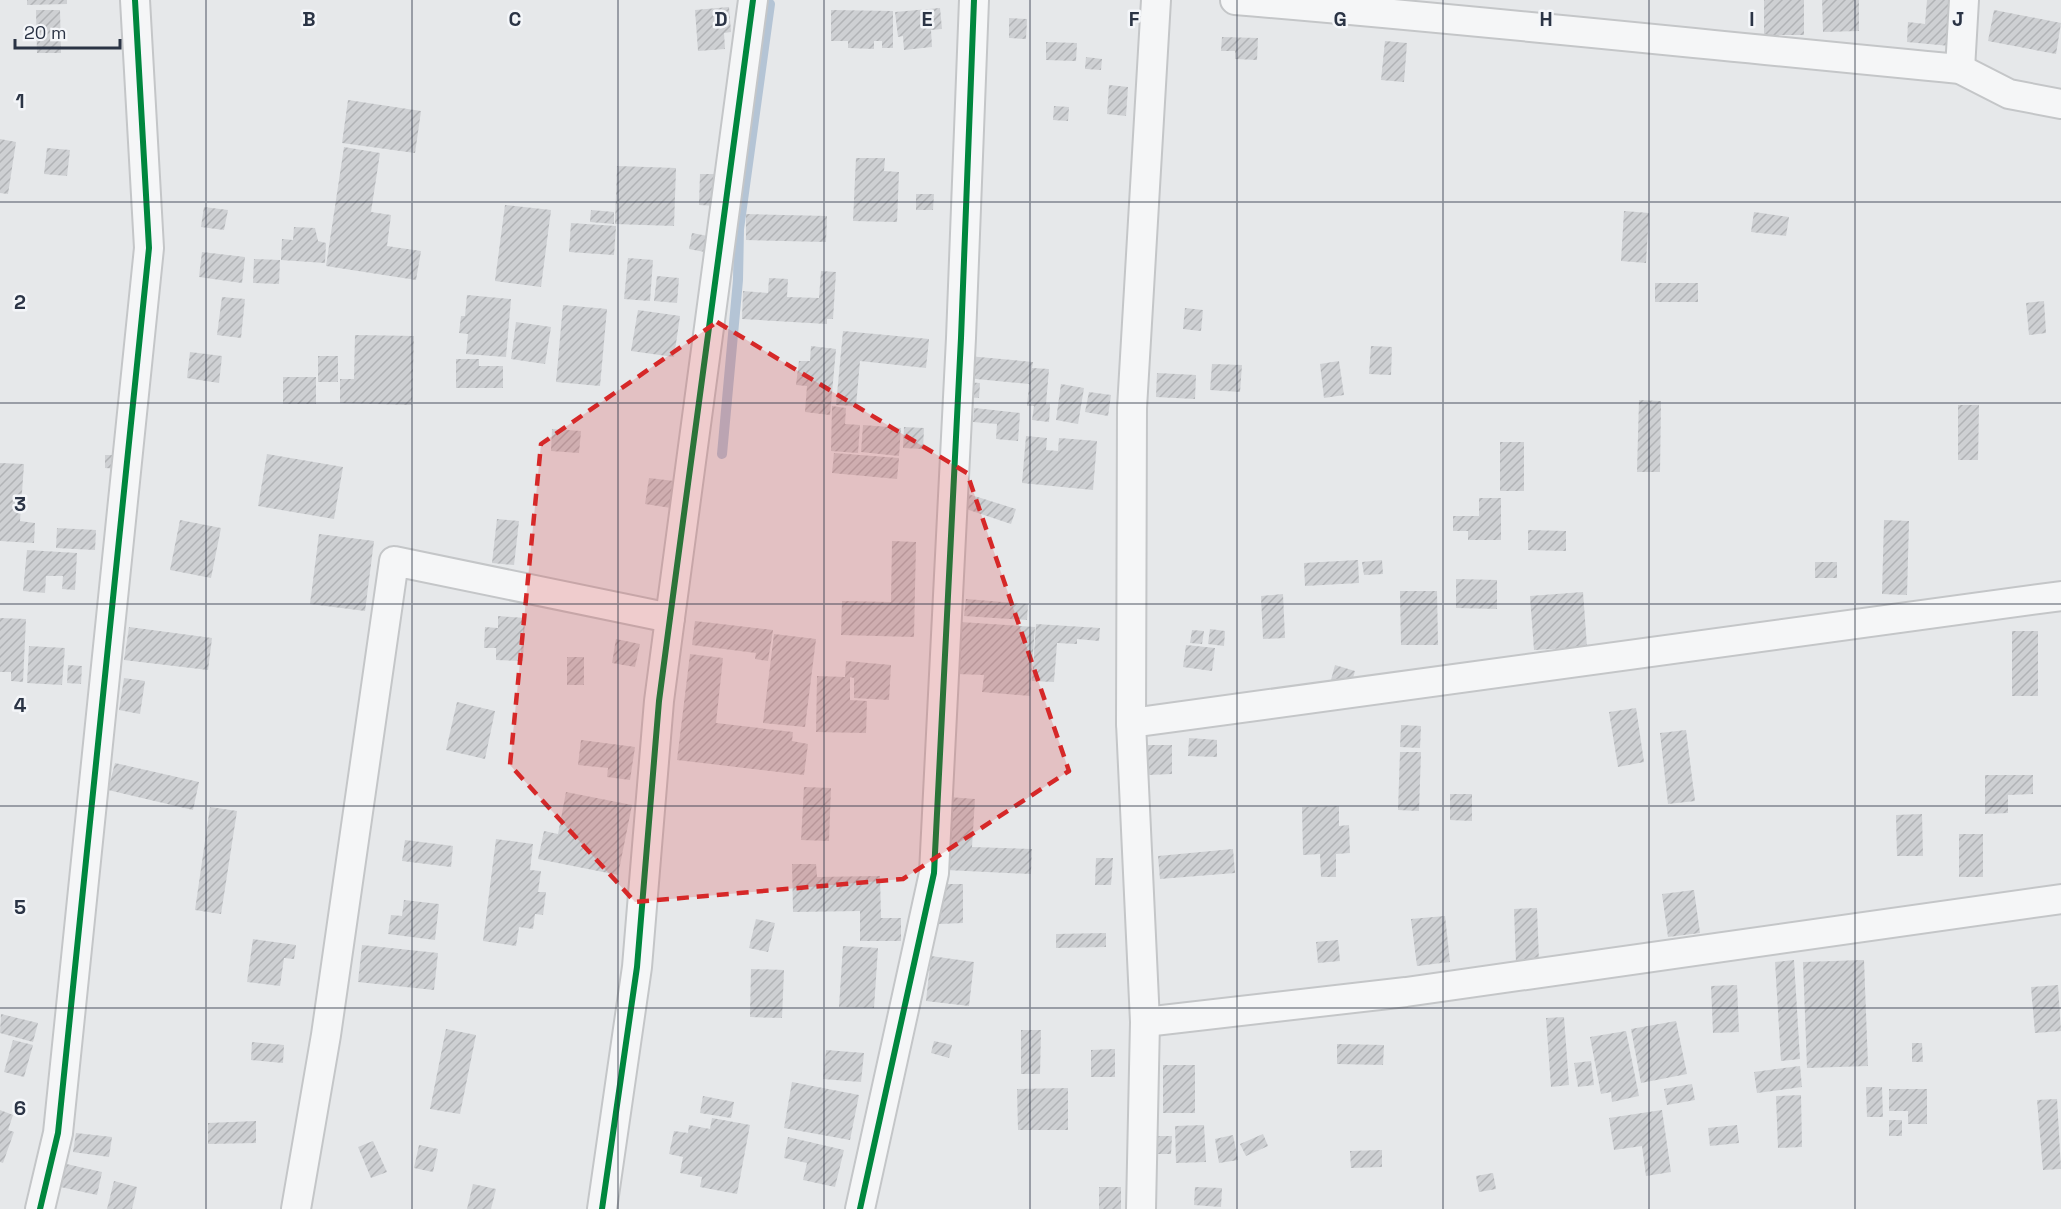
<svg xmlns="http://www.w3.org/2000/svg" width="2061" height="1209" viewBox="0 0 2061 1209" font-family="'Space Grotesk',sans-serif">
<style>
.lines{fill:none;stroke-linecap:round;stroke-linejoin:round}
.stream{stroke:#b4c4d5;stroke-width:10}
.building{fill:url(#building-hatch)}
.minor-casing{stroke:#c4c6c8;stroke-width:32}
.minor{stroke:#f5f6f7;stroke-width:28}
.cycleway-casing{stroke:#f4f6f9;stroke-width:10}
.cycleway{stroke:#00873e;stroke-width:6}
.marked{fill:#d62828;fill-opacity:0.2;stroke:#d62828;stroke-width:4.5;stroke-dasharray:12 8;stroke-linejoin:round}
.grid{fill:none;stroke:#2b3445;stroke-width:1.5;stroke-opacity:0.55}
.grid-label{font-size:20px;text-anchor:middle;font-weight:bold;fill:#2b3445;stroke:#f4f6f9;stroke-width:5;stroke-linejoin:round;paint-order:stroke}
</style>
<defs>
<pattern id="building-hatch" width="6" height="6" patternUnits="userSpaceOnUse" patternTransform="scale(1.5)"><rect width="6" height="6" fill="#ced0d3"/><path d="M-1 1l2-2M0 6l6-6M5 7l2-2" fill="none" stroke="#b1b3b6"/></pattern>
</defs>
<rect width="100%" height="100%" fill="#e6e8ea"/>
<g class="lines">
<polyline class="stream" points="722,454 738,280 739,229 770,4"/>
</g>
<g class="building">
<polygon points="27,0 67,0 67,4 27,5"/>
<rect x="1764" y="0" width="40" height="35"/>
<polygon points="1822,0 1859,0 1859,31 1823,32"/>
<polygon points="1927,0 1955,0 1950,46 1907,42 1908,22 1925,24"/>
<polygon points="729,7 731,32 724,33 725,49 698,51 695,10"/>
<polygon points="940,8 942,29 931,30 932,47 904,50 903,36 898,37 895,12"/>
<polygon points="36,10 60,10 61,53 37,53"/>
<polygon points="831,10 893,11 893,48 882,48 882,41 874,41 874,49 848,48 848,41 831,41"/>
<polygon points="1994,10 2061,23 2056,54 1988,41"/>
<polygon points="1009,18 1027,19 1026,39 1009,38"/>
<polygon points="1222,37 1258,38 1257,60 1235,59 1235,51 1221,51"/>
<polygon points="1385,41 1407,43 1404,82 1381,80"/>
<polygon points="1046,42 1077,43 1076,61 1046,60"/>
<polygon points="1086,57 1102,59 1101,70 1085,69"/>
<polygon points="1109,85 1128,87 1126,116 1107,114"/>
<polygon points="348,100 421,111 415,153 342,143"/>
<polygon points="1054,106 1069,107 1068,121 1053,120"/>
<polygon points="0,139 16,142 8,194 0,193"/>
<polygon points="344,147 380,153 371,212 391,215 387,246 421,251 416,280 326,266"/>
<polygon points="47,148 70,150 67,176 44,174"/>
<polygon points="856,158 885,158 884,171 899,172 897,222 853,221"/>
<polygon points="617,166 676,168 674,226 615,224"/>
<polygon points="700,174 718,174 718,206 699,205"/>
<polygon points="916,194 934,194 933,210 916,210"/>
<polygon points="505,205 551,210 541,287 495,281"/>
<polygon points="204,207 228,210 224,230 201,227"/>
<polygon points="591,210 614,212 614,224 590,222"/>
<polygon points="1624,211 1649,213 1646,263 1621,261"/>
<polygon points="1754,212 1789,217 1786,236 1751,232"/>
<polygon points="746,214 827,216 826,242 746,240"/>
<polygon points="571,223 616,226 614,255 569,252"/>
<polygon points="294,227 315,228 318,241 326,243 325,263 281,260 282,239 293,240"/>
<polygon points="692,233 713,237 710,253 689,249"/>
<polygon points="202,252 245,257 242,283 199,277"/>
<polygon points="628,258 653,260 650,301 624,299"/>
<polygon points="254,259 280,260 279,284 253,283"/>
<polygon points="821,271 836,272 833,319 827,319 827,324 742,319 743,291 768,293 769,278 788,279 787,297 819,298"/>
<polygon points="657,276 679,278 677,303 654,301"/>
<rect x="1655" y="283" width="43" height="19"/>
<polygon points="467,295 511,299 506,357 466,354 468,334 459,333 461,316 465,316"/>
<polygon points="222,297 245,299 241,338 217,335"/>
<polygon points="2044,301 2046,333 2029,335 2026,303"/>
<polygon points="563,305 607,309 600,386 556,382"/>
<polygon points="1185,308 1203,310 1201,331 1183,329"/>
<polygon points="638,310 680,316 674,357 631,351"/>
<polygon points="516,322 551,327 545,364 511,359"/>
<polygon points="843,331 929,339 926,368 860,361 856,406 836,405"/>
<polygon points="355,335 414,336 412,405 340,403 340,379 354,379"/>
<polygon points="811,346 836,349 830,415 805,412 807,386 796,385 799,361 810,361"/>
<polygon points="1371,346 1392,347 1391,375 1369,374"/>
<polygon points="190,352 222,356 219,383 187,378"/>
<rect x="318" y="356" width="20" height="26"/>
<polygon points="968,356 1033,362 1032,368 1049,369 1046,404 1050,404 1049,422 1032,420 1034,406 1027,406 1029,384 966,378"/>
<polygon points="456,359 479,359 479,366 503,366 503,388 456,388"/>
<polygon points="1339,361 1344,395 1324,398 1320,364"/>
<polygon points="1212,364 1242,365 1240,392 1210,390"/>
<polygon points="1157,373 1196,375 1195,399 1156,397"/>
<rect x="283" y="377" width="33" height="27"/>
<polygon points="965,382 980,383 979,398 964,397"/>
<polygon points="1061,384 1084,388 1078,424 1056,420"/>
<polygon points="1089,392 1111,395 1108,416 1085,412"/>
<polygon points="1639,400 1661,401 1660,472 1637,472"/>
<polygon points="1958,405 1979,405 1978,460 1958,460"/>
<polygon points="832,406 846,408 845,424 860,425 858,453 831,451"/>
<polygon points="974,408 1020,413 1018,441 996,439 997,424 973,422"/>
<polygon points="863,425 901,428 899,456 861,452"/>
<polygon points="904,427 924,428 923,449 903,448"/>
<polygon points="552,429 581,431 579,453 551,451"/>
<polygon points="1026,436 1047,438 1046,450 1058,451 1059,438 1097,441 1093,490 1022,483"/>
<rect x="1500" y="442" width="24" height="49"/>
<polygon points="834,453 899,458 897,479 832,473"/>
<polygon points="267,454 343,467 334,519 258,506"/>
<polygon points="105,455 121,455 121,469 105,468"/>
<polygon points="0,463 24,464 20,521 35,523 34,543 0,541"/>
<polygon points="649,478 674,481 671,508 645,504"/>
<polygon points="968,494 1016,509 1011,524 963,508"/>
<polygon points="1479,498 1501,498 1501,540 1468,540 1468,531 1453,531 1453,516 1479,516"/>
<polygon points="497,519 519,521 514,565 492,563"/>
<polygon points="180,520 221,528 211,578 170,570"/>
<polygon points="1884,520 1909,521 1907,595 1882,594"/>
<polygon points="57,528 96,530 95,550 56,548"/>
<polygon points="1528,530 1566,531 1566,551 1528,550"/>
<polygon points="319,534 374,541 365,611 310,604"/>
<polygon points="892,541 916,542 914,637 841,635 842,601 891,602"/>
<polygon points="27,550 77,553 75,590 62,589 63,576 46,576 45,593 23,591"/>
<polygon points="1358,560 1359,583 1305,586 1304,563"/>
<polygon points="1382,560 1383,574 1364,575 1362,562"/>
<rect x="1815" y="562" width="22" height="16"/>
<polygon points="1456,579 1497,580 1497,609 1456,608"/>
<polygon points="1400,591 1437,591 1438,645 1401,645"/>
<polygon points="1583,592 1587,647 1534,650 1530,596"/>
<polygon points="1283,594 1285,638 1263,639 1261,596"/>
<polygon points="966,599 1028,604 1027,620 964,616"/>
<polygon points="498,616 525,618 523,661 496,660 496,648 484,648 485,627 498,628"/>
<polygon points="0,618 26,619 23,682 11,681 11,672 0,672"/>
<polygon points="695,621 773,630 768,661 755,659 756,653 692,645"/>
<polygon points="960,622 1035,627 1030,696 982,692 984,675 957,674"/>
<polygon points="1036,624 1100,628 1099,641 1077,639 1077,644 1057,643 1054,682 1032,681"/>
<polygon points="129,627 212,638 208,670 124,660"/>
<polygon points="1210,629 1225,631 1224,646 1208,644"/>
<polygon points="1192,630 1204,631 1202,644 1190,643"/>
<rect x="2012" y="631" width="26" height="65"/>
<polygon points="774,634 816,639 805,727 763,723"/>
<polygon points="616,639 640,644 635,667 612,663"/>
<polygon points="1186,645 1215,648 1212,671 1183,667"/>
<polygon points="29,646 65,648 62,685 27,683"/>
<polygon points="690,654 723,658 716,723 793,732 792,741 808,744 804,775 677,760"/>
<rect x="567" y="657" width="17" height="28"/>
<polygon points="846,661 891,665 889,700 854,698 854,678 850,677 850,700 867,701 866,733 816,732 817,676 845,677"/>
<polygon points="68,665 82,666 81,684 67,683"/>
<polygon points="1335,665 1355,671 1351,685 1331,680"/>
<polygon points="124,678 145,681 140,714 119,710"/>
<polygon points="457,702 495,711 485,759 446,750"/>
<polygon points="1636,708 1644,762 1618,767 1609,712"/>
<polygon points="1401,725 1421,726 1420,748 1400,747"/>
<polygon points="1686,730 1695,801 1668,804 1660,733"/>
<polygon points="1189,738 1217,740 1217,757 1188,756"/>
<polygon points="581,740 635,747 630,780 607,777 608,768 578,765"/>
<polygon points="1146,745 1172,745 1172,774 1147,775"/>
<polygon points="1400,752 1421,752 1419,811 1398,810"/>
<polygon points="115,763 199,782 193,810 108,790"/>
<polygon points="1985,775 2033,775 2033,794 2008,795 2008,813 1985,814"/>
<polygon points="804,787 831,788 829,841 801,840"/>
<polygon points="566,792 632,805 618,875 538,859 544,831 558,834"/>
<polygon points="1450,794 1472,794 1472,821 1450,820"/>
<polygon points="949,797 975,799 972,847 1032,849 1031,874 946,870"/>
<polygon points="1339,806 1339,826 1349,825 1350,853 1336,854 1336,877 1321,877 1320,854 1303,855 1302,807"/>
<polygon points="210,807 237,811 221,914 195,910"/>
<polygon points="1922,814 1923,856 1897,856 1896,815"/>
<rect x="1959" y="834" width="24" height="43"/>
<polygon points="496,839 533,844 530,870 541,871 538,892 546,892 543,915 535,914 533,929 519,927 516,946 483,941"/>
<polygon points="405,840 453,846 451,867 402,861"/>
<polygon points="1233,849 1235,873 1160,879 1158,856"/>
<polygon points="1096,858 1113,858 1111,885 1095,885"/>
<polygon points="792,864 816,864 817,877 880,876 881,918 901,918 901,941 860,941 860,911 793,912"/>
<polygon points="939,884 963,884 963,923 939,924"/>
<polygon points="1694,890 1700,933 1668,937 1662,894"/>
<polygon points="404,900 439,904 435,940 388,934 391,915 402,916"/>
<polygon points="1537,908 1539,962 1516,963 1514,909"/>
<polygon points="1445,916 1450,962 1417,966 1411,919"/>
<polygon points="756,919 775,923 768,952 749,948"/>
<polygon points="1106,933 1106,947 1056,948 1056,934"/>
<polygon points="253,939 296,945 294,959 284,958 280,986 247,982"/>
<polygon points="1338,940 1340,961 1318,963 1316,942"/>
<polygon points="362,945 438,953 434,990 358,982"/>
<polygon points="843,946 878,948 874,1008 839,1007"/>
<polygon points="931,956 974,962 969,1006 926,1001"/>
<polygon points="1794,960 1800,1059 1781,1061 1775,962"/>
<polygon points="1864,960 1868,1066 1807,1068 1803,962"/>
<polygon points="751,969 784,970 782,1018 750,1017"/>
<polygon points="1737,985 1739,1032 1713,1033 1711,986"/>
<polygon points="2058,985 2061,1031 2035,1033 2031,987"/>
<polygon points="1,1014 38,1023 33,1042 0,1033"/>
<polygon points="1564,1017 1569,1085 1551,1087 1546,1018"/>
<polygon points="1676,1021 1687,1074 1641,1083 1631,1029"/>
<polygon points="446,1029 476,1035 460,1114 430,1109"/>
<polygon points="1021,1030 1041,1030 1040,1074 1021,1074"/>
<polygon points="1626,1031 1639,1096 1612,1102 1611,1092 1601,1094 1590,1037"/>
<polygon points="13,1040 33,1045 24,1077 4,1072"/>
<polygon points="934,1041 952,1045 949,1058 931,1053"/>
<polygon points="252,1042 284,1045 283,1063 251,1060"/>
<polygon points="1912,1043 1922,1043 1923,1062 1912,1062"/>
<polygon points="1337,1044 1384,1045 1383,1065 1337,1064"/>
<polygon points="1115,1049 1115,1077 1091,1077 1091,1050"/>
<polygon points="826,1050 864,1053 861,1082 823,1079"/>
<polygon points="1591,1061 1594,1085 1578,1087 1574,1063"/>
<rect x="1163" y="1065" width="32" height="48"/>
<polygon points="1800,1066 1802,1087 1757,1093 1754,1072"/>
<polygon points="792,1082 859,1095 850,1140 784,1128"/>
<polygon points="1692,1084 1695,1100 1667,1105 1664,1089"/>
<polygon points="1866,1087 1882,1087 1883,1117 1867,1117"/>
<polygon points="1068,1088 1068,1130 1018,1130 1017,1089"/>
<polygon points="1889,1089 1927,1089 1927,1124 1908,1124 1908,1111 1889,1111"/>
<polygon points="1801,1095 1802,1147 1778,1148 1776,1096"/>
<polygon points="703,1096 734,1102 731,1118 700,1113"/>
<polygon points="2057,1099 2061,1169 2043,1170 2037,1100"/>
<polygon points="0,1110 13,1115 8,1130 14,1132 3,1163 0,1162"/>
<polygon points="1662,1110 1671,1172 1646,1176 1642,1146 1614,1150 1609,1118"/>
<polygon points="712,1118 750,1125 737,1194 700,1187 702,1177 680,1173 683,1157 669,1154 674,1131 688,1133 689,1125 710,1129"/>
<rect x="1889" y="1120" width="13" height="16"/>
<polygon points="256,1121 256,1143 208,1144 208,1123"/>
<polygon points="1204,1125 1206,1162 1176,1163 1175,1126"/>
<polygon points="1737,1125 1739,1143 1710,1146 1708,1128"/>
<polygon points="76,1133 112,1137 109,1157 73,1152"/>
<polygon points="1263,1134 1268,1146 1246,1156 1240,1144"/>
<polygon points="1233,1135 1238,1160 1219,1163 1215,1139"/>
<polygon points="1158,1136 1172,1136 1171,1154 1157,1154"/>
<polygon points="788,1137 844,1150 835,1187 803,1180 807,1163 784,1158"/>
<polygon points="373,1141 387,1172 371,1178 358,1147"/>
<polygon points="419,1145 438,1149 433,1172 414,1168"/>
<polygon points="1382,1150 1382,1167 1351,1168 1350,1151"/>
<polygon points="62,1163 102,1172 97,1195 56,1186"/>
<polygon points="1493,1173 1496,1189 1479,1192 1476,1176"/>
<polygon points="114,1181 137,1187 132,1209 107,1209"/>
<polygon points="473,1184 496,1189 491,1209 467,1209"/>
<rect x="1099" y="1187" width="22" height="22"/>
<polygon points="1195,1187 1222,1188 1221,1207 1194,1205"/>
</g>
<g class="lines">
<defs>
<g id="minor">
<path d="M 1235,0 C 1477,20 1718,46 1960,69 L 2009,94 L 2061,104"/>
<polyline points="1960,69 1964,0"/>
<polyline points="1131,723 2061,596"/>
<polyline points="1145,1022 1406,992 2061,899"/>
<polyline points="40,1209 58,1133 149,248 135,0"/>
<polyline points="296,1209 326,1035 394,561 670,618"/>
<polyline points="602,1209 637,967 659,701 670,618 753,0"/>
<polyline points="860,1209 934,873 961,338 974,0"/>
<polyline points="1141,1209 1145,1022 1131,723 1132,408 1156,0"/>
</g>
</defs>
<use href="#minor" class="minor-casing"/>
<use href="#minor" class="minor"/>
<defs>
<g id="cycleway">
<polyline points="40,1209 58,1133 149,248 135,0"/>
<polyline points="602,1209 637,967 659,701 670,618 753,0"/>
<polyline points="860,1209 934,873 961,338 974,0"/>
</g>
</defs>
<use href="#cycleway" class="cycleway-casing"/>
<use href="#cycleway" class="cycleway"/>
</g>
<path class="marked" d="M 717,322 L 967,473 L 1069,771 L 903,879 L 635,902 L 510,765 L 541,444 Z"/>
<path class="grid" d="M 206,0 L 206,1209M 412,0 L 412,1209M 618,0 L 618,1209M 824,0 L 824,1209M 1030,0 L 1030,1209M 1237,0 L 1237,1209M 1443,0 L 1443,1209M 1649,0 L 1649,1209M 1855,0 L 1855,1209M 0,202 L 2061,202M 0,403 L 2061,403M 0,604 L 2061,604M 0,806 L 2061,806M 0,1008 L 2061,1008"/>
<g class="grid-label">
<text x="309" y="26">B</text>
<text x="515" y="26">C</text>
<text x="721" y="26">D</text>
<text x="927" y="26">E</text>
<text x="1134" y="26">F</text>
<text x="1340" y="26">G</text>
<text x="1546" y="26">H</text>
<text x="1752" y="26">I</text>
<text x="1958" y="26">J</text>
<text x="20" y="108">1</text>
<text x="20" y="309">2</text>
<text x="20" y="511">3</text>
<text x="20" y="712">4</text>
<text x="20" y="914">5</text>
<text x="20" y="1115">6</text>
</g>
<path d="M15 39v9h105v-9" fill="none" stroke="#2b3445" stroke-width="3"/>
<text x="24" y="39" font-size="18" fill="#2b3445" stroke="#f4f6f9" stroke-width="4.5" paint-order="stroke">20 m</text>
</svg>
